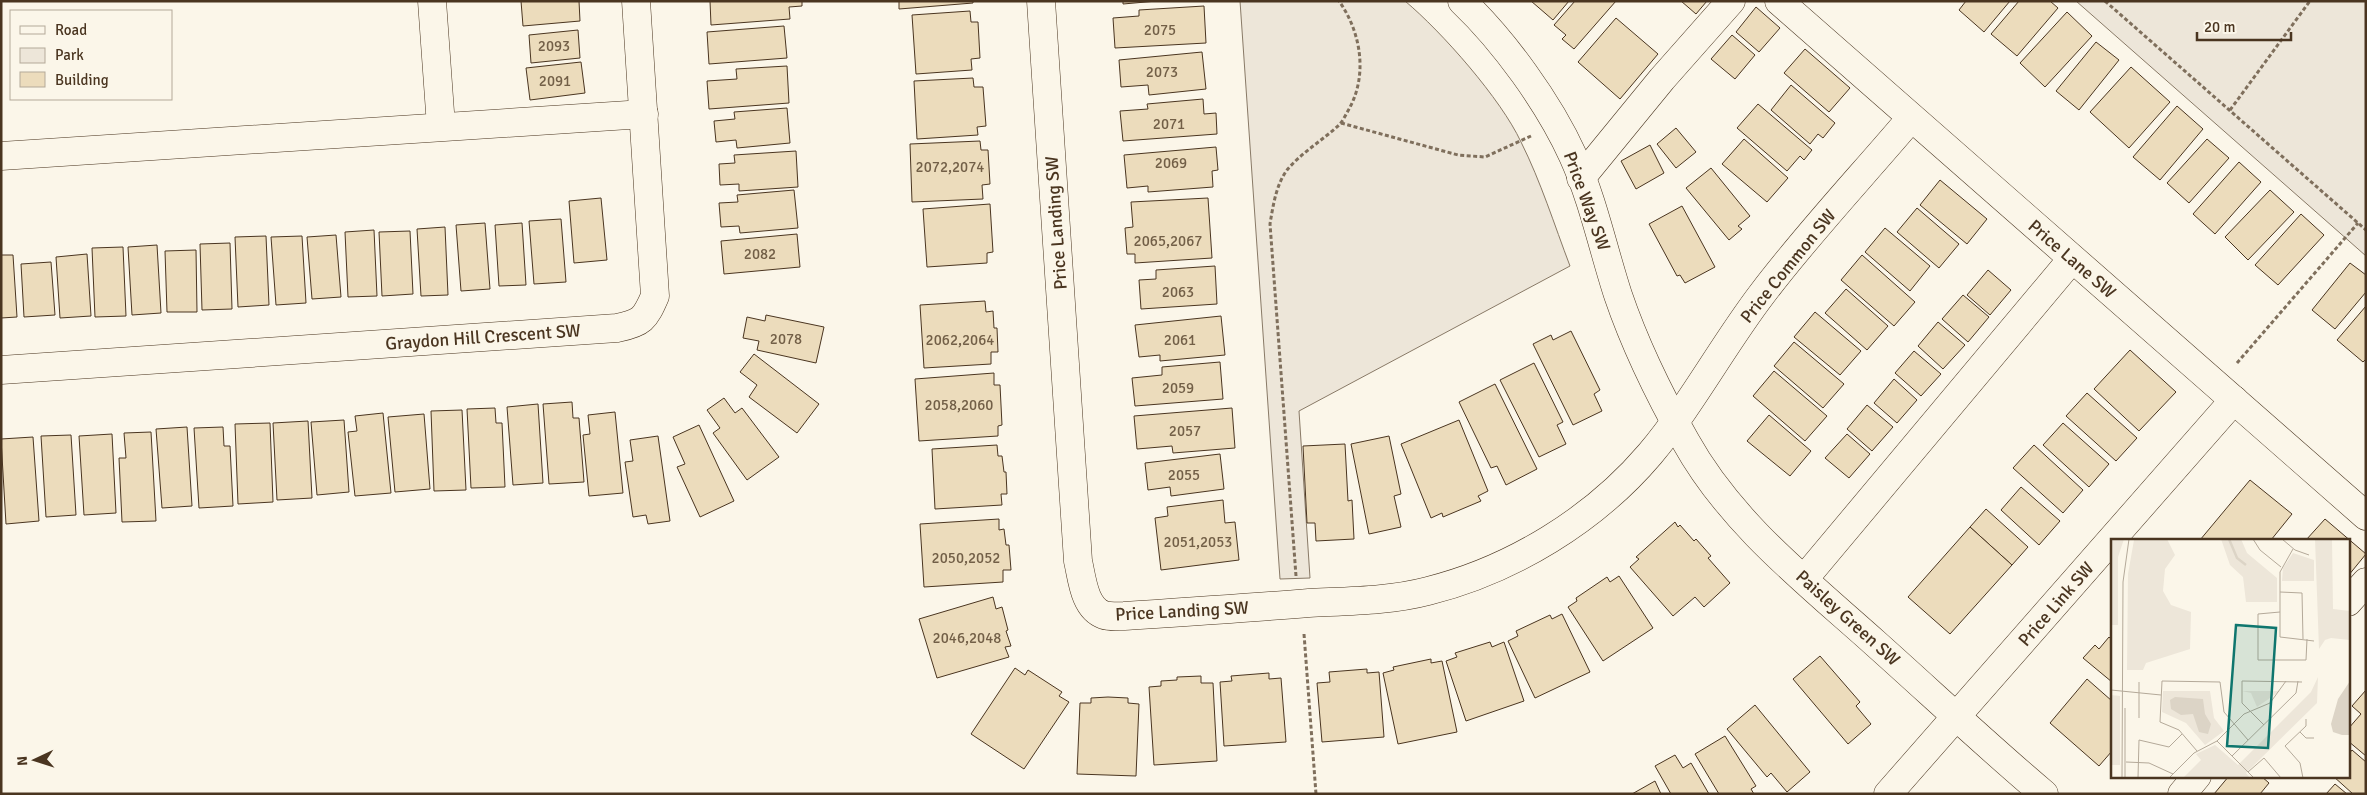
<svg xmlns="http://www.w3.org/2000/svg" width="2367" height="795" viewBox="0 0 2367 795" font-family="Signika,sans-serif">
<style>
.green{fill:#ede6d9;stroke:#887966}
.building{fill:#ecdcbc;stroke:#4a3520}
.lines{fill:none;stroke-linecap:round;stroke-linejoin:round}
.minor-casing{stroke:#4a3520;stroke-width:29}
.path{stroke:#7f6f5c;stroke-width:3;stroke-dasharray:4 2.5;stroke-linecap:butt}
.minor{stroke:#fbf6e9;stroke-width:28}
.labels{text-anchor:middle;stroke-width:4;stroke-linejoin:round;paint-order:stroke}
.number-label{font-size:15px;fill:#725f47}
.street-label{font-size:18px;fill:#4a3520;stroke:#fbf6e9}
.inset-river{fill:none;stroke:#dcd4c6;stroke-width:2.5}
.inset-road{fill:none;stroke:#b4a999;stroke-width:1}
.view{fill:#0f766e;fill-opacity:0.15;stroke:#0f766e;stroke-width:2.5}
.inset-edge{fill:none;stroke:#4a3520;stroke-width:2.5}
</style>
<rect width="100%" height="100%" fill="#fbf6e9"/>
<g class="green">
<path d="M 1240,1 L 1405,1 C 1442,32 1501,99 1521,142 C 1541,182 1554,224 1570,266 L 1299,411 L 1310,578 L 1280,579 Z"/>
<polygon points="2076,1 2366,1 2366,256 2332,226"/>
</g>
<g class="building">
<polygon points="521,1 579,1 580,21 523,26"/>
<polygon points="710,1 802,1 802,6 789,7 790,19 711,25"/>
<polygon points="899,1 973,1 973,3 899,9"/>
<polygon points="1123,1 1157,1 1123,4"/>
<polygon points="1531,1 1569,1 1553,20"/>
<polygon points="1575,1 1616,1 1574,49 1562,39 1566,35 1554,25"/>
<polygon points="1681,1 1707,1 1696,14"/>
<polygon points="1966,1 2010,1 1984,32 1959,10"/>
<polygon points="2019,1 2050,1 2058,8 2017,56 1991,34"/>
<polygon points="1204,6 1206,43 1115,48 1113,18 1139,16 1139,10"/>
<polygon points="1756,7 1780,28 1759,52 1736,32"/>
<polygon points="970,11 971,22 978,22 980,58 971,59 972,70 916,74 912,15"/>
<polygon points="2067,12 2092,36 2045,87 2020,63"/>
<polygon points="1616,18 1658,54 1620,99 1578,62"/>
<polygon points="784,26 787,58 709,64 707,32"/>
<polygon points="578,30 580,58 531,63 529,35"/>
<polygon points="1732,35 1755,55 1735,79 1711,59"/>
<polygon points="2096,42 2119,60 2079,110 2056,91"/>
<polygon points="1805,49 1850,88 1829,112 1784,73"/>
<polygon points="1202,52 1206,89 1149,95 1148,85 1121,87 1119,60"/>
<polygon points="581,62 585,93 530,100 526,68"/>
<polygon points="787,66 789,103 709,109 707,81 737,79 736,69"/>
<polygon points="2131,67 2170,102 2129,148 2090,112"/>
<polygon points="973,78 974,87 983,87 986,126 977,127 978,135 917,139 914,81"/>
<polygon points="1791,85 1835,123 1823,138 1818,134 1810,144 1771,110"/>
<polygon points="1203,99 1204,114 1216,113 1217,134 1123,141 1120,111 1148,109 1147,104"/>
<polygon points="1758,104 1812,150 1804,160 1800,156 1787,171 1737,128"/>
<polygon points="2177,106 2203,129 2160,180 2133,157"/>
<polygon points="787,108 790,143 737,148 736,140 716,142 714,121 735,119 734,112"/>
<polygon points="1676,128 1696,152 1676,168 1657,144"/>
<polygon points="1744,139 1788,178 1767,202 1722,164"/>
<polygon points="2207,139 2229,158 2189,203 2167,183"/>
<polygon points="980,141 981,150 988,150 990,184 982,185 983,199 912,202 910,144"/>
<polygon points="1650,145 1664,173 1636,189 1621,161"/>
<polygon points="1216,147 1218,170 1212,171 1213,187 1148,192 1148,186 1127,188 1124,155"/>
<polygon points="796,151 798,187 739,191 739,184 720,185 719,164 735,163 734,155"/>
<polygon points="2239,162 2261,182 2215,234 2193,214"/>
<polygon points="1711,168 1750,216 1738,226 1742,229 1729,240 1686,188"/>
<polygon points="1940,180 1987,219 1967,244 1920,205"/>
<polygon points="794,190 798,228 740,233 739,226 721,227 719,203 738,202 737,195"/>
<polygon points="2270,190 2294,212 2248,260 2225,237"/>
<polygon points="601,198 607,260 574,263 569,201"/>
<polygon points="1208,198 1212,258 1135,263 1135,254 1127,254 1125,228 1133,227 1131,202"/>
<polygon points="990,204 993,252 987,253 987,263 927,267 923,209"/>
<polygon points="1682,206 1715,267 1685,283 1680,275 1677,276 1649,224"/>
<polygon points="1917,208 1959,244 1939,268 1897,232"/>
<polygon points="2301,214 2324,235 2278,285 2255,265"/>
<polygon points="561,219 566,282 534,284 529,221"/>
<polygon points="485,223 490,289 461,291 456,225"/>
<polygon points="522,223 526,285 499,286 495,225"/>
<polygon points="445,227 448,295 421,296 417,229"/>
<polygon points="1885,228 1930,266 1910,291 1865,252"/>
<polygon points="374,230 377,296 348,297 345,232"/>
<polygon points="410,231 413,294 382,296 379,232"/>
<polygon points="797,234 800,267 724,274 721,241"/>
<polygon points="336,235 341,297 312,299 307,237"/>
<polygon points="266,236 269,305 238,307 235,237"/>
<polygon points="302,236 306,303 276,305 271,237"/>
<polygon points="230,243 232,309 202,310 200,244"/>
<polygon points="157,245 161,313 132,315 128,247"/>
<polygon points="123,247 126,316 95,317 92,248"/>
<polygon points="196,250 197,312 167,312 165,251"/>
<polygon points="87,254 91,316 60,318 56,257"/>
<polygon points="1,255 13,255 17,317 1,318"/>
<polygon points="1862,255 1915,302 1894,326 1841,280"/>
<polygon points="51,262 55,315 24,317 21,264"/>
<polygon points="2350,263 2366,275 2366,292 2335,329 2312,310"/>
<polygon points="1215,266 1217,304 1141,309 1139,280 1156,279 1156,270"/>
<polygon points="1988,270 2011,290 1990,315 1967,295"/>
<polygon points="1846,289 1888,326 1867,350 1825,313"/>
<polygon points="1963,295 1989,317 1968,342 1942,319"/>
<polygon points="985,301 986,312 993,311 994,328 997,328 998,352 991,352 991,364 924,368 920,305"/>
<polygon points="2366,306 2366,359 2363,362 2337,340"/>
<polygon points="1815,312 1861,351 1840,375 1794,337"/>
<polygon points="766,315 824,327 816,363 757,350 759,341 743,338 747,317 765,321"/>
<polygon points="1221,316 1225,355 1160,361 1160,355 1139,357 1135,325"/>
<polygon points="1938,322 1965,345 1943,369 1918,346"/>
<polygon points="1571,331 1600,390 1594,394 1602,411 1573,425 1533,344 1551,335 1553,340"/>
<polygon points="1794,342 1844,384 1823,408 1774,366"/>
<polygon points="2130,350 2176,392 2139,431 2094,389"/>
<polygon points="1914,351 1941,374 1921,396 1895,373"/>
<polygon points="754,354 819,404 797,433 749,397 757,385 740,372"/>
<polygon points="1220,362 1223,399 1135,406 1132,378 1162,375 1162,367"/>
<polygon points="1534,363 1563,422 1557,425 1566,444 1539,457 1500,380"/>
<polygon points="1774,371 1827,416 1805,441 1753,396"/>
<polygon points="994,373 994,385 1000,385 1002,425 998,426 998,436 919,441 915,379"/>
<polygon points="1894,379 1917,400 1897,423 1874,403"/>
<polygon points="1495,384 1537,469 1506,485 1497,466 1491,468 1459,402"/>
<polygon points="2087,393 2137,438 2116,461 2066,416"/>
<polygon points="724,398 735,413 742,408 779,457 747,480 713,433 720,428 707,410"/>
<polygon points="572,402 573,418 579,418 584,482 549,484 543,404"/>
<polygon points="538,404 543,483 513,485 507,407"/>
<polygon points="1867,405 1893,427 1872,451 1847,429"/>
<polygon points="495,408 496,423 502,423 505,487 471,488 467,409"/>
<polygon points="1232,408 1235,448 1173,453 1172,446 1137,449 1134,416"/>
<polygon points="462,410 466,490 434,491 431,411"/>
<polygon points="615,412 623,493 589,496 583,435 590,434 588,415"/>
<polygon points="383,413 391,493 355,496 348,432 357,431 355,416"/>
<polygon points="424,414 430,489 395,492 388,417"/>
<polygon points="1769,415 1811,451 1790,476 1747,441"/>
<polygon points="344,420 349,492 317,495 311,422"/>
<polygon points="1459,420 1488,491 1478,496 1481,501 1443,517 1442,513 1431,518 1401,444"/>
<polygon points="308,421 312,498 277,500 273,423"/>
<polygon points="270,423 273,502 238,504 235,424"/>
<polygon points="2063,423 2109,464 2089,487 2043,445"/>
<polygon points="699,425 734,501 700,517 677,467 685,464 673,437"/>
<polygon points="187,427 192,506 162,508 156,429"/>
<polygon points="223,427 224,446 230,446 233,506 199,508 194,428"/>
<polygon points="151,432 156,521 122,522 119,458 126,458 124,433"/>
<polygon points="112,434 116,513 84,515 79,436"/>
<polygon points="1847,434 1870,454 1849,478 1825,458"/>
<polygon points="71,435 76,515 46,517 41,436"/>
<polygon points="658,436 670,521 648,524 646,515 633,517 625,462 633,461 630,440"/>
<polygon points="1389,436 1401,494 1394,496 1401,527 1369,534 1351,444"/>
<polygon points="33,437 39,521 6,524 1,439"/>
<polygon points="1345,444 1348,501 1352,500 1354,539 1316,541 1315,523 1307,523 1303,446"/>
<polygon points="997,445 998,456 1002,456 1004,472 1006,472 1007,494 1001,494 1002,505 935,509 932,449"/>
<polygon points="2034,445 2083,490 2063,513 2013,468"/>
<polygon points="1220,454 1224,489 1171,496 1170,487 1148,490 1145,463"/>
<polygon points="2250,480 2292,514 2271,540 2200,540"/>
<polygon points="2021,487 2060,521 2039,545 2001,510"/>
<polygon points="1223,500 1225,523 1235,522 1239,560 1161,570 1155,518 1168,516 1167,507"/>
<polygon points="1986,509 2028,547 2012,565 1970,527"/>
<polygon points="999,519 999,530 1004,529 1006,545 1009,545 1011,570 1003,570 1003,582 924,587 920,524"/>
<polygon points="2325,519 2366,554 2348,576 2348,540 2306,540"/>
<polygon points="1675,522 1678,527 1680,525 1694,541 1696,539 1711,556 1708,558 1730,583 1704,607 1695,597 1673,616 1630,567 1639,559 1636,557"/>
<polygon points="1970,527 2012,565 1950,634 1908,597"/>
<polygon points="1619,576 1653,628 1603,661 1568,607 1577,601 1576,598 1607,577 1610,582"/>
<polygon points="993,597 996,609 1002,607 1008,630 1006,631 1011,646 1005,647 1009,657 937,678 919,619"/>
<polygon points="1562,614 1590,672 1535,698 1508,641 1518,636 1516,631 1550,615 1552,619"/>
<polygon points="2109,637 2112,640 2112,682 2083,658 2095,645 2099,649"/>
<polygon points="1490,642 1492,647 1504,642 1524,701 1466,721 1446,661 1457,657 1455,653"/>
<polygon points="1820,656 1860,702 1856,706 1871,724 1848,744 1793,679"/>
<polygon points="1431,659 1431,663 1442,661 1457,732 1398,744 1383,673 1394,670 1393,667"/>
<polygon points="1015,668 1025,675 1028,670 1062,692 1059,696 1069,702 1024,769 971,734"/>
<polygon points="1367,669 1367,673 1379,672 1384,737 1322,742 1317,683 1330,682 1329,672"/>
<polygon points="1269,673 1269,679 1281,678 1286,742 1224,746 1220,682 1232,681 1231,676"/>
<polygon points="1201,676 1201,683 1213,683 1217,761 1154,765 1149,687 1161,686 1161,681 1177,680 1177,677"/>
<polygon points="2087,679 2112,701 2112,751 2099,766 2050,723"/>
<polygon points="2366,690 2366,756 2348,741 2348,729 2361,714 2352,706"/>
<polygon points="1108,697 1128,698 1128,703 1139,704 1136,776 1077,774 1080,703 1091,703 1091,698"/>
<polygon points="1755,705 1810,772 1787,792 1771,773 1767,777 1727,729"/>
<polygon points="1725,736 1756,786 1751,789 1754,794 1719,794 1695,754"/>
<polygon points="2352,750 2366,762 2366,794 2353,794 2333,776 2348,776 2348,755"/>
<polygon points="1675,755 1683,768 1691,763 1709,794 1671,794 1655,766"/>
<polygon points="2229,776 2261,776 2269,783 2260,794 2214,794"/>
<polygon points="1655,781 1661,794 1632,794"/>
<polygon points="2335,784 2347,794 2326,794"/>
</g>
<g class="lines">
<defs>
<g id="minor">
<polyline points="432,1 441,126"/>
<path d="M 1041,1 L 1078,561 C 1082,578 1084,608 1104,615 C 1110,617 1118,616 1124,616 C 1185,612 1247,608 1309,603 C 1348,601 1390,601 1428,591 C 1512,570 1594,520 1650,454 C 1692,404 1723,345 1762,294 C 1808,233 1862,176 1911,118"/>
<path d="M 1462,1 C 1504,41 1549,103 1573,156 C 1593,200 1603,249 1618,295 C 1635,345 1660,396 1686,442 C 1731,523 1807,582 1875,643 C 1931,693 1986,745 2044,794"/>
<polyline points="1779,1 2366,516"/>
<polyline points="1,156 644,114"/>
<polyline points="1581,178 1662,79 1731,1"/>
<path d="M 1,370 L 617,328 C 642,323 645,319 655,296 L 636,1"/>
<polyline points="1804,579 2072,259"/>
<polyline points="2348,602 2366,582"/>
<polyline points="1888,794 2234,400"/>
<polyline points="2182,794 2197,776"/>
</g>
</defs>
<use href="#minor" class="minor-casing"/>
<g class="path">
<polyline points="2105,1 2366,230"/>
<polyline points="2230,110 2310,1"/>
<polyline points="1341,123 1458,155 1485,157 1531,136"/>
<polyline points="2237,363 2358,223"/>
<path d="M 1296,576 L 1270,224 C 1273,206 1276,185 1287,170 C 1301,153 1323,140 1339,125 C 1343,121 1346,114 1349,109 C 1368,75 1361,32 1339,1"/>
<polyline points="1304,634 1316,794"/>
</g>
<use href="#minor" class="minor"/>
</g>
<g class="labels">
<g class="number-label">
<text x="1160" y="35">2075</text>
<text x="554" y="51">2093</text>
<text x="1162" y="77">2073</text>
<text x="555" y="86">2091</text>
<text x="1169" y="129">2071</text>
<text x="1171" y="168">2069</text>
<text x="950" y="172">2072,2074</text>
<text x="1168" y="246">2065,2067</text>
<text x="760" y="259">2082</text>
<text x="1178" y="297">2063</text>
<text x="786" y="344">2078</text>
<text x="960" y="345">2062,2064</text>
<text x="1180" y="345">2061</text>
<text x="1178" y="393">2059</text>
<text x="959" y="410">2058,2060</text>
<text x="1185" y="436">2057</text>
<text x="1184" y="480">2055</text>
<text x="1198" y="547">2051,2053</text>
<text x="966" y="563">2050,2052</text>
<text x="967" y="643">2046,2048</text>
</g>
<g class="street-label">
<text transform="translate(1587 201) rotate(70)" y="6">Price Way SW</text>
<text transform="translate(1056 223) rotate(-94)" y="6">Price Landing SW</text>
<text transform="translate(2072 259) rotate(41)" y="6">Price Lane SW</text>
<text transform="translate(1788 266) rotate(-51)" y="6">Price Common SW</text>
<text transform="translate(483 337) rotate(-4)" y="6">Graydon Hill Crescent SW</text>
<text transform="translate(2056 604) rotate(-49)" y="6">Price Link SW</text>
<text transform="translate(1182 611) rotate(-3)" y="6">Price Landing SW</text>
<text transform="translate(1848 618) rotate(42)" y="6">Paisley Green SW</text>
</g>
</g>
<g transform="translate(2111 539)">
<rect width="239" height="239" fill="#fbf6e9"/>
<path d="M 0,0 L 13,0 L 7,18 L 7,86 L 0,86 ZM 56,0 L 64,16 L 54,30 L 52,52 L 60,66 L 80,73 L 79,110 L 35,124 L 32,131 L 16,131 L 17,35 L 23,1 ZM 110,0 L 130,0 L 136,14 L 166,39 L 166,63 L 135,63 L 132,38 L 119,26 ZM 204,0 L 221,0 L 222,70 L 239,72 L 239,101 L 220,99 L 214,101 L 208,110 ZM 182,14 L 203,21 L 203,42 L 171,42 L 172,29 ZM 207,138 L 206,164 L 135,234 L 139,239 L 72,239 L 90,221 L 85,215 L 104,206 L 127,226 L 200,153 ZM 52,152 L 99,152 L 103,179 L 113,192 L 94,206 L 75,184 L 51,173 ZM 131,152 L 169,152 L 146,168 L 140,154 ZM 0,156 L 9,157 L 9,226 L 0,226 Z" fill="#ede6d9"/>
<path d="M 239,142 L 239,196 L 231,196 L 222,193 L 220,185 L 227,160 ZM 64,158 L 92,160 L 94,175 L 100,185 L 97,195 L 88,193 L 82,175 L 70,176 L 60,170 L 59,161 Z" fill="#dcd4c6"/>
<path class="inset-river" d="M 118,0 L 126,19 L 135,26"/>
<path class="inset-road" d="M 142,0 L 149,11 L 170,28M 171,0 L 184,11 L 198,16M 182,10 L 169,33 L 169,98 L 203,102M 169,53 L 191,54 L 192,100M 169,73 L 147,75 L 147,121 L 195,121 L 196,100M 0,151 L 50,156M 14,169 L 14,239M 28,179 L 28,143M 153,186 L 131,164 L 131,142 L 191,143M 189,193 L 195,199 L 203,199M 106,202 L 143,239M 86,212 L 68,191 L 49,183 L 51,142 L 109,143 L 113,173 L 137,201M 121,217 L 185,154 L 187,142M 15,223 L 38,224 L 62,235M 137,233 L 153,219 L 170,239M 11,239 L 12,43 L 18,0M 27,239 L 28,201 L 58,208 L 71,195M 58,239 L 83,214 L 106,202 L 133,175 L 159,164 L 175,142M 192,239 L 189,224 L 174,207 L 195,187 L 195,180"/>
<path class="view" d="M 125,86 L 165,89 L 157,209 L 116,207 Z"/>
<rect width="239" height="239" class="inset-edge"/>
</g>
<rect width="2367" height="795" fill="none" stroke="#4a3520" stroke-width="5"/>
<rect x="10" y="10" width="162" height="90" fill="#fbf6e9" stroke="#b4a999"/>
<rect x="20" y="26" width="25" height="8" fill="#fbf6e9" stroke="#b4a999"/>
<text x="55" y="35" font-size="15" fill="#4a3520">Road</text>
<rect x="20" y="48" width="25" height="15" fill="#ede6d9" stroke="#b4a999"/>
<text x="55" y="60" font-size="15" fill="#4a3520">Park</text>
<rect x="20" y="72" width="25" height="15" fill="#ecdcbc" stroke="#b4a999"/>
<text x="55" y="85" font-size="15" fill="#4a3520">Building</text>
<g transform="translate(35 760) rotate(266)" stroke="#fbf6e9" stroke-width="4" paint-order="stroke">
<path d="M0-4L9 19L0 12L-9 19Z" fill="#4a3520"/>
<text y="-8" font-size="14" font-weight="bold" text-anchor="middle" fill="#4a3520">N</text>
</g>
<path d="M2197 32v8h94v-8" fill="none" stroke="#4a3520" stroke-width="2.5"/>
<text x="2204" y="32" font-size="15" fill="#4a3520" stroke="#fbf6e9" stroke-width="4" paint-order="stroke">20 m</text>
</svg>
